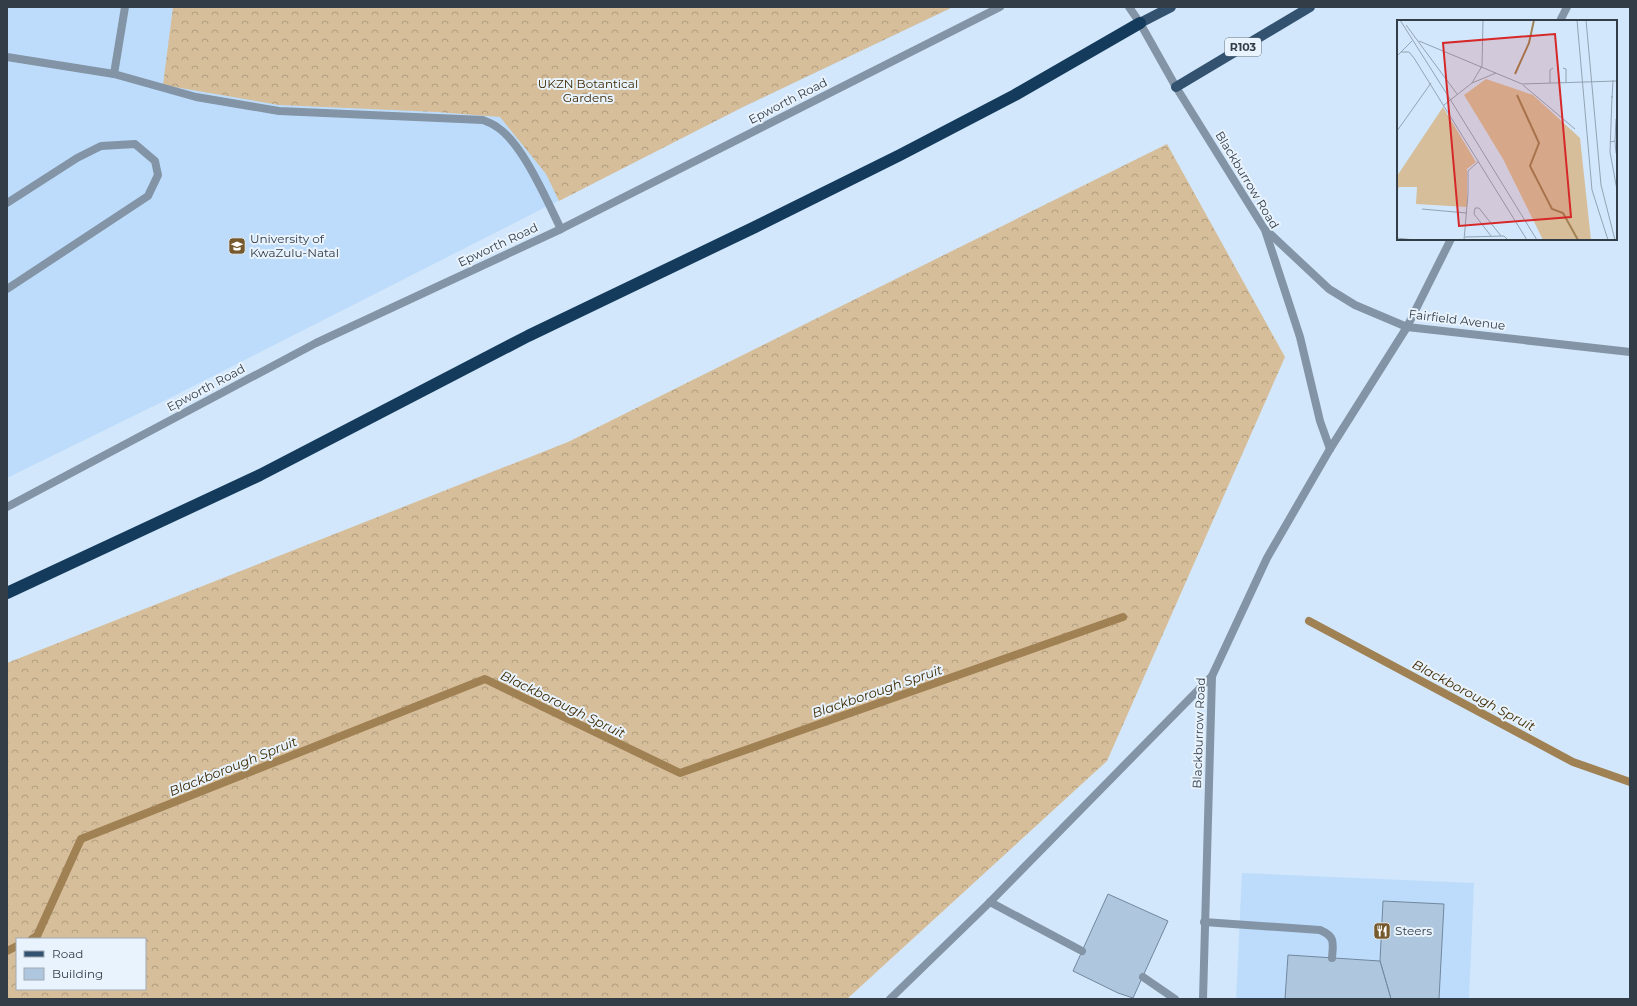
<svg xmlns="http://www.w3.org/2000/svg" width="1637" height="1006" viewBox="0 0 1637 1006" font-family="Montserrat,sans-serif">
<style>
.built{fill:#bddcfb}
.forest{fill:url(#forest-crowns);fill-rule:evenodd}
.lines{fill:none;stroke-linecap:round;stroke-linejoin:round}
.stream{stroke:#a08153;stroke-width:8}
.building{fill:#aec7df;stroke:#70879e}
.service{stroke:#8294a5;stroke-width:8}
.minor{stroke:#8294a5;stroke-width:8}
.tertiary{stroke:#8294a5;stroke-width:8}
.primary{stroke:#325270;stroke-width:10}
.motorway{stroke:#143b5c;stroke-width:12}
.labels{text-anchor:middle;stroke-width:4;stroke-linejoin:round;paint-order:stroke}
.shield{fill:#e8f3fd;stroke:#69747e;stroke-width:1}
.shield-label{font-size:11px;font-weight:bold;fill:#333d47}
.park-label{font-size:12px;fill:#3e2901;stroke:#e8f3fd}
.street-label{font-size:12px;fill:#333d47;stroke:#e8f3fd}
.poi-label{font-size:12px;fill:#333d47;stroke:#e8f3fd;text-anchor:start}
.water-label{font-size:13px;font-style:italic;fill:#3f2901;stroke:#e8f3fd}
.inset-river{fill:none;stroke:#a08153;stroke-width:2}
.inset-road{fill:none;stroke:#92a3b3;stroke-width:1}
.view{fill:#d62828;fill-opacity:0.15;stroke:#d62828;stroke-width:2}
.inset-edge{fill:none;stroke:#333d47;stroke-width:2}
</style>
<defs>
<pattern id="forest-crowns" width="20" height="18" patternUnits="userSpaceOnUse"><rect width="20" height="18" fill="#d7be9a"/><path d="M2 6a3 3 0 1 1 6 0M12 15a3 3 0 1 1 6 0" fill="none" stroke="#af9c7f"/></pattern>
</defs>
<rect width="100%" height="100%" fill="#d2e7fb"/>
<g class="built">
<polygon points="7,7 953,7 743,107 166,400 7,478"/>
<polygon points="1242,873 1474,883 1469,999 1236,999"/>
</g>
<g class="forest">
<polygon points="173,7 953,7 743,107 559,201 546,174 500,117 437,112 279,105 163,85"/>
<path d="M 1167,144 L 1285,357 L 1107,761 L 847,999 L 7,999 L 7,663 L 568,442 ZM 17,939 L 145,939 L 145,989 L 17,989 Z"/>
</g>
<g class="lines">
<g class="stream">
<polyline points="1309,621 1573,762 1630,782"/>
<polyline points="32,939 37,936 81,839 485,679 680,773 1123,617"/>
<polyline points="7,951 17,946"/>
</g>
</g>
<g class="building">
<polygon points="1108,894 1168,921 1133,998 1118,993 1073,971"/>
<polygon points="1383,901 1444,904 1439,999 1391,999 1380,961"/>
<polygon points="1288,955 1380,961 1391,999 1285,999"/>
</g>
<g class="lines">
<g class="service">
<path d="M 7,57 L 114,74 L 196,97 L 279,111 L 483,120 C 487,122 493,124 497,127 C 523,144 547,201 561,229"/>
<polyline points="114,74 125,7"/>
<polyline points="7,203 77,158 101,146 135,144 155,161 158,175 148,196 7,289"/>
<polyline points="990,902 1082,951"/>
<path d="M 1204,922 L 1320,930 C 1336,937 1333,943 1332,958"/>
<polyline points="1143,977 1175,999"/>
<polyline points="890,999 990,902 1212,676"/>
</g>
<g class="minor">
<polyline points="1129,7 1140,23"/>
<polyline points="1407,327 1630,352"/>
<polyline points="7,507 316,343 561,229 1000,7"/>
</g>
<g class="tertiary">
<polyline points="1560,21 1567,7"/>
<polyline points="1140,23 1176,87 1265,230 1300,337 1320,421 1330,449"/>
<polyline points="1266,230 1329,289 1355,305 1407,327"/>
<polyline points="1203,999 1212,676 1267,558 1330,449 1407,327 1451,239"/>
</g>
<g class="primary">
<polyline points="1140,23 1171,7"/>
<polyline points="1176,87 1310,7"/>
</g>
<polyline class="motorway" points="7,593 260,475 528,336 755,227 900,155 1015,95 1140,23"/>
</g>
<defs>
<symbol id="university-square" viewBox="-11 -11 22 22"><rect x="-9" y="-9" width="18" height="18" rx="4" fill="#765a2d" stroke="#e8f3fd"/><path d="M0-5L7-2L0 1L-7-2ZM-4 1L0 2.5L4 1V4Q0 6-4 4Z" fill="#fff"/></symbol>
<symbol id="restaurant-square" viewBox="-11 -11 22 22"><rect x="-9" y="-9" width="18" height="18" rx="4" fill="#765a2d" stroke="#e8f3fd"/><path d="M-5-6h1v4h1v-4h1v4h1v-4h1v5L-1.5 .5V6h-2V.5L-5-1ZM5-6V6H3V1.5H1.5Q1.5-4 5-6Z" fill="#fff"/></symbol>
</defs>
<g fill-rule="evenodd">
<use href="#university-square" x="227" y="236" width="20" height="20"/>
<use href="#restaurant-square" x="1372" y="921" width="20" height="20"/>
</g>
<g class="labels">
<rect class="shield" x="1225" y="38" width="36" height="18" rx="3"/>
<g class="shield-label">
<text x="1243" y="51">R103</text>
</g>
<g class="park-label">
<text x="588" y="88">UKZN Botantical<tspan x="588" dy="14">Gardens</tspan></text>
</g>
<g class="street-label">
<text transform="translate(788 101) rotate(-27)" y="4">Epworth Road</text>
<text transform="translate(1247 180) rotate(59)" y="4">Blackburrow Road</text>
<text transform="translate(498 245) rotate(-25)" y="4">Epworth Road</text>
<text transform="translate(1457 320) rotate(7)" y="4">Fairfield Avenue</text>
<text transform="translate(206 388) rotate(-28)" y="4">Epworth Road</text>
<text transform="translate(1199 733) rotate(-88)" y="4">Blackburrow Road</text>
</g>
<g class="poi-label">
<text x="250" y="243">University of<tspan x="250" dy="14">KwaZulu-Natal</tspan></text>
<text x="1395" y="935">Steers</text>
</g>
<g class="water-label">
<text transform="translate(877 691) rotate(-19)" y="5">Blackborough Spruit</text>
<text transform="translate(1474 695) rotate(28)" y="5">Blackborough Spruit</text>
<text transform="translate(563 704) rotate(26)" y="5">Blackborough Spruit</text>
<text transform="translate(233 766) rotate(-22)" y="5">Blackborough Spruit</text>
</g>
</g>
<g transform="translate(1397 20)">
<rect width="220" height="220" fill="#d2e7fb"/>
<path d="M 89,59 L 136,75 L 183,118 L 194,220 L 146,220 L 106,139 L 67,75 ZM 46,87 L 79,142 L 70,149 L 70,187 L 19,184 L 20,167 L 2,167 L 0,172 L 0,156 Z" fill="#d7be9a"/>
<path class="inset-river" d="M 118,54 L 132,23 L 137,0M 120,75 L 142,123 L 133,146 L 155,189 L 166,193 L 181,220"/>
<path class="inset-road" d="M 3,0 L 53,79M 180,0 L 195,170 L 211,220M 189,0 L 204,165 L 218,220M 9,5 L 60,74M 22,21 L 125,64 L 220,61M 4,32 L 12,32 L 17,38 L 130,220M 0,36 L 15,21M 166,48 L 169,49 L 169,62M 75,63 L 85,46 L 86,0M 153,63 L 153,50 L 156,48M 126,65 L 178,109M 215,76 L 213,132 L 220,170M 215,78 L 216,60M 53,79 L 140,220M 47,85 L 75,63 L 99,53M 0,111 L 34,63M 218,121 L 219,133M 213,122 L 218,121 L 219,99M 25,189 L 69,193M 94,216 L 77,194 L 78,188 L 82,188 L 104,216M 68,217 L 107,216 L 111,220M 0,218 L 17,220M 67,220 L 71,174 L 71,151 L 82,141"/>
<path class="view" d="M 158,14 L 174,197 L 62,206 L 46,23 Z"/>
<rect width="220" height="220" class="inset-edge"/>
</g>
<rect width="1637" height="1006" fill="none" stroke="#333d47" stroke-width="16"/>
<rect x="16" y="938" width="130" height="52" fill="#e8f3fd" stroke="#a0aab4"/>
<rect x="24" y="951" width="20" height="6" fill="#325270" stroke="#a0aab4"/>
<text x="52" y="958" font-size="12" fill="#333d47">Road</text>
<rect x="24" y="968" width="20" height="12" fill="#aec7df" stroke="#a0aab4"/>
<text x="52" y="978" font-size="12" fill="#333d47">Building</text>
</svg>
